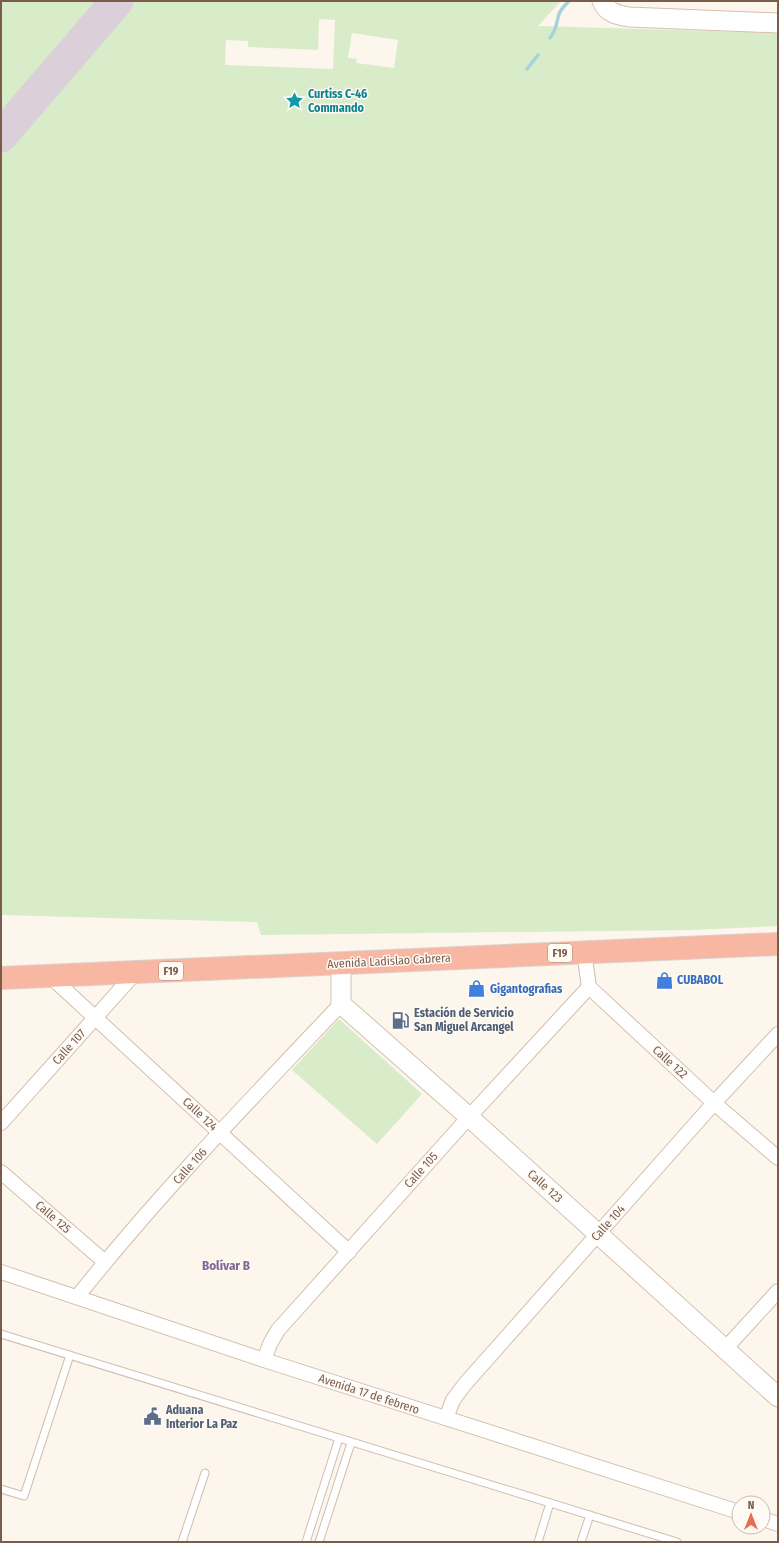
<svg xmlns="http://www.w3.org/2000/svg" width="779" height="1543" viewBox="0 0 779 1543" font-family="'Fira Sans Condensed',sans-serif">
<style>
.green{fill:#d8ecc9;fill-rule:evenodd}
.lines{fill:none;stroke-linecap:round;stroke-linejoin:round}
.stream{stroke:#a5d3da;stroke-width:3.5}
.taxiway{stroke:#dbcfda;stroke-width:33}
.lane-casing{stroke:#d1beb0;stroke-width:9}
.street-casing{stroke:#d1beb0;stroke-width:16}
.secondary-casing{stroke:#d6c0b0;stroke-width:21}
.highway-casing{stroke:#dad1cd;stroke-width:24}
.lane{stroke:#fff;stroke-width:7}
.street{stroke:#fff;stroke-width:14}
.secondary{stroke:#fff;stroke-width:19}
.highway{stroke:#f7b7a3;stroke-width:22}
.labels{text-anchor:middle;stroke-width:3;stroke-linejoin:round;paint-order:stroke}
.shield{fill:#fffaf3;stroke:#a28b7f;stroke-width:1}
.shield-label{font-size:11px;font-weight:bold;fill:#7a5c4d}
.culture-label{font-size:12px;font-weight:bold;fill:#0d838f;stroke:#fffaf3;text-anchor:start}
.street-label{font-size:12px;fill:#7a5c4d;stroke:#fffaf3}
.shop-label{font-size:12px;font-weight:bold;fill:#366cbe;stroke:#fffaf3;text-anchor:start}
.service-label{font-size:12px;font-weight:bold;fill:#4e5e75;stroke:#fffaf3;text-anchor:start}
.neighbourhood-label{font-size:13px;font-weight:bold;fill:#846695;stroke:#fffaf3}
</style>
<rect width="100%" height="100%" fill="#fdf6ec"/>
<g class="green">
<path d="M 1,1 L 561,1 L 538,26 L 778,33 L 778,926 L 691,930 L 261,935 L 257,922 L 1,915 ZM 319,19 L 335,20 L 333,69 L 225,65 L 226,40 L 248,41 L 248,47 L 318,50 ZM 352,33 L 398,40 L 394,68 L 356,63 L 357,59 L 348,58 Z"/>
<polygon points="339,1019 422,1094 377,1144 292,1070"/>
</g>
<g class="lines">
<g class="stream">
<path d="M 550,38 C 557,29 556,24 559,14 C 561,9 565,5 569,1"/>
<polyline points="527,69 538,55"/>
</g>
<polyline class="taxiway" points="1,136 117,1"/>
<defs>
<g id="lane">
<polyline points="1,1334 677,1542"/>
<polyline points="1,1489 24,1496 70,1355"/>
<polyline points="182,1542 205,1473"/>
<polyline points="306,1542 339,1438"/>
<polyline points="319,1542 351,1443"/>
<polyline points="538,1542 550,1503"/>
<polyline points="581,1542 590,1515"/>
</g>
<g id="street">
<polyline points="584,952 589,987 714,1103 778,1158"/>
<polyline points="50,976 349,1252"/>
<polyline points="1,1123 136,972"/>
<polyline points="1,1172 105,1262"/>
<polyline points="1,1272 264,1360 739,1512"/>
<path d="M 77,1297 C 159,1194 251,1099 341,1004"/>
<polyline points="725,1349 778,1291"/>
<polyline points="264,1360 270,1344 278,1330 469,1117 589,987"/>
<polyline points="446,1418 453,1400 465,1384 714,1103 778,1034"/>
<polyline points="763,1519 778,1524"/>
</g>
<g id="secondary">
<path d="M 602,1 C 607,13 617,15 629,17 L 778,23"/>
<polyline points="341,963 341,1004 469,1117 778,1397"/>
</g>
<polyline id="highway" points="1,978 778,944"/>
</defs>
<use href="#lane" class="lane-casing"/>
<use href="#street" class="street-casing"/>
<use href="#secondary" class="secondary-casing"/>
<use href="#highway" class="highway-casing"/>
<use href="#lane" class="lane"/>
<use href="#street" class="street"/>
<use href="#secondary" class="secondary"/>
<use href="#highway" class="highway"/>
</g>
<defs>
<symbol id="sight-bare" viewBox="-9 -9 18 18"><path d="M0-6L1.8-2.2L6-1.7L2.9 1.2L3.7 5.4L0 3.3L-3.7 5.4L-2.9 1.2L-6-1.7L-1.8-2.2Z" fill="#0f9aa8" stroke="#fffaf3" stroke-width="2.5" paint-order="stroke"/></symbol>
<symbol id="shop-bare" viewBox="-9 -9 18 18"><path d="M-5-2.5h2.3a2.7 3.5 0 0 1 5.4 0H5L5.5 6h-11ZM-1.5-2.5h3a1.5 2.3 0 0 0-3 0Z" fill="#3f7fe0" stroke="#fffaf3" stroke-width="2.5" paint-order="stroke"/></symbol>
<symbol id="fuel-bare" viewBox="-9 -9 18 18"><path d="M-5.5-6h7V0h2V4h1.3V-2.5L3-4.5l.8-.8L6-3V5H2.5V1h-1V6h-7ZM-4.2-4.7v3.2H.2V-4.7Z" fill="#5c6f8a" stroke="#fffaf3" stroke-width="2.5" paint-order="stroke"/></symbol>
<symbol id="civic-bare" viewBox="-9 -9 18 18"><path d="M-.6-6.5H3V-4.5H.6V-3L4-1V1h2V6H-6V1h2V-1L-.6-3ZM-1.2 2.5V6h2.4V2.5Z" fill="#5c6f8a" stroke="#fffaf3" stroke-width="2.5" paint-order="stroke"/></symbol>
</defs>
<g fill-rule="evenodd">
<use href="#sight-bare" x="282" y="88" width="25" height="25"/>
<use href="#shop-bare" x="652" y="968" width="25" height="25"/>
<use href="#shop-bare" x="464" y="976" width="25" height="25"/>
<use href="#fuel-bare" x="388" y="1008" width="25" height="25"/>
<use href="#civic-bare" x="140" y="1404" width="25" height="25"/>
</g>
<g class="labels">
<g class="shield">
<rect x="548" y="944" width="24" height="18" rx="3"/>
<rect x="159" y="962" width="24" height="18" rx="3"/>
</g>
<g class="shield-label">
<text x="560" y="957">F19</text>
<text x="171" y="975">F19</text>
</g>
<g class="culture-label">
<text x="308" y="98">Curtiss C-46<tspan x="308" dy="14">Commando</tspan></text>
</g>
<g class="street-label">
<text transform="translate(389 961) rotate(-3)" y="4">Avenida Ladislao Cabrera</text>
<text transform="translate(69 1047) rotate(-48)" y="4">Calle 107</text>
<text transform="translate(670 1062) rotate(42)" y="4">Calle 122</text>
<text transform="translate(200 1114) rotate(43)" y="4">Calle 124</text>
<text transform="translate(190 1166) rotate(-48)" y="4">Calle 106</text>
<text transform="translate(421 1170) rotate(-48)" y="4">Calle 105</text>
<text transform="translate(545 1186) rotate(42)" y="4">Calle 123</text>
<text transform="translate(53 1217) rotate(41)" y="4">Calle 125</text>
<text transform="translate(608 1223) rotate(-48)" y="4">Calle 104</text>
<text transform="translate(369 1394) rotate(18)" y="4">Avenida 17 de febrero</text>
</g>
<g class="shop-label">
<text x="677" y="984">CUBABOL</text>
<text x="490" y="993">Gigantografias</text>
</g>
<g class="service-label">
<text x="414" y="1017">Estación de Servicio<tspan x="414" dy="14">San Miguel Arcangel</tspan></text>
<text x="166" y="1414">Aduana<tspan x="166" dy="14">Interior La Paz</tspan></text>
</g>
<g class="neighbourhood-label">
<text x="226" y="1270">Bolívar B</text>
</g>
</g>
<rect width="779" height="1543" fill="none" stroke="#7a5c4d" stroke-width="4"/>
<g transform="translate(751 1515)"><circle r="19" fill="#fffaf3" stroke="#cabbb1"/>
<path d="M0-3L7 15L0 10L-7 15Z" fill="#e76f51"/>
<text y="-6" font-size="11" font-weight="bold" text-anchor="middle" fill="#7a5c4d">N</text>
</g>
</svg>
